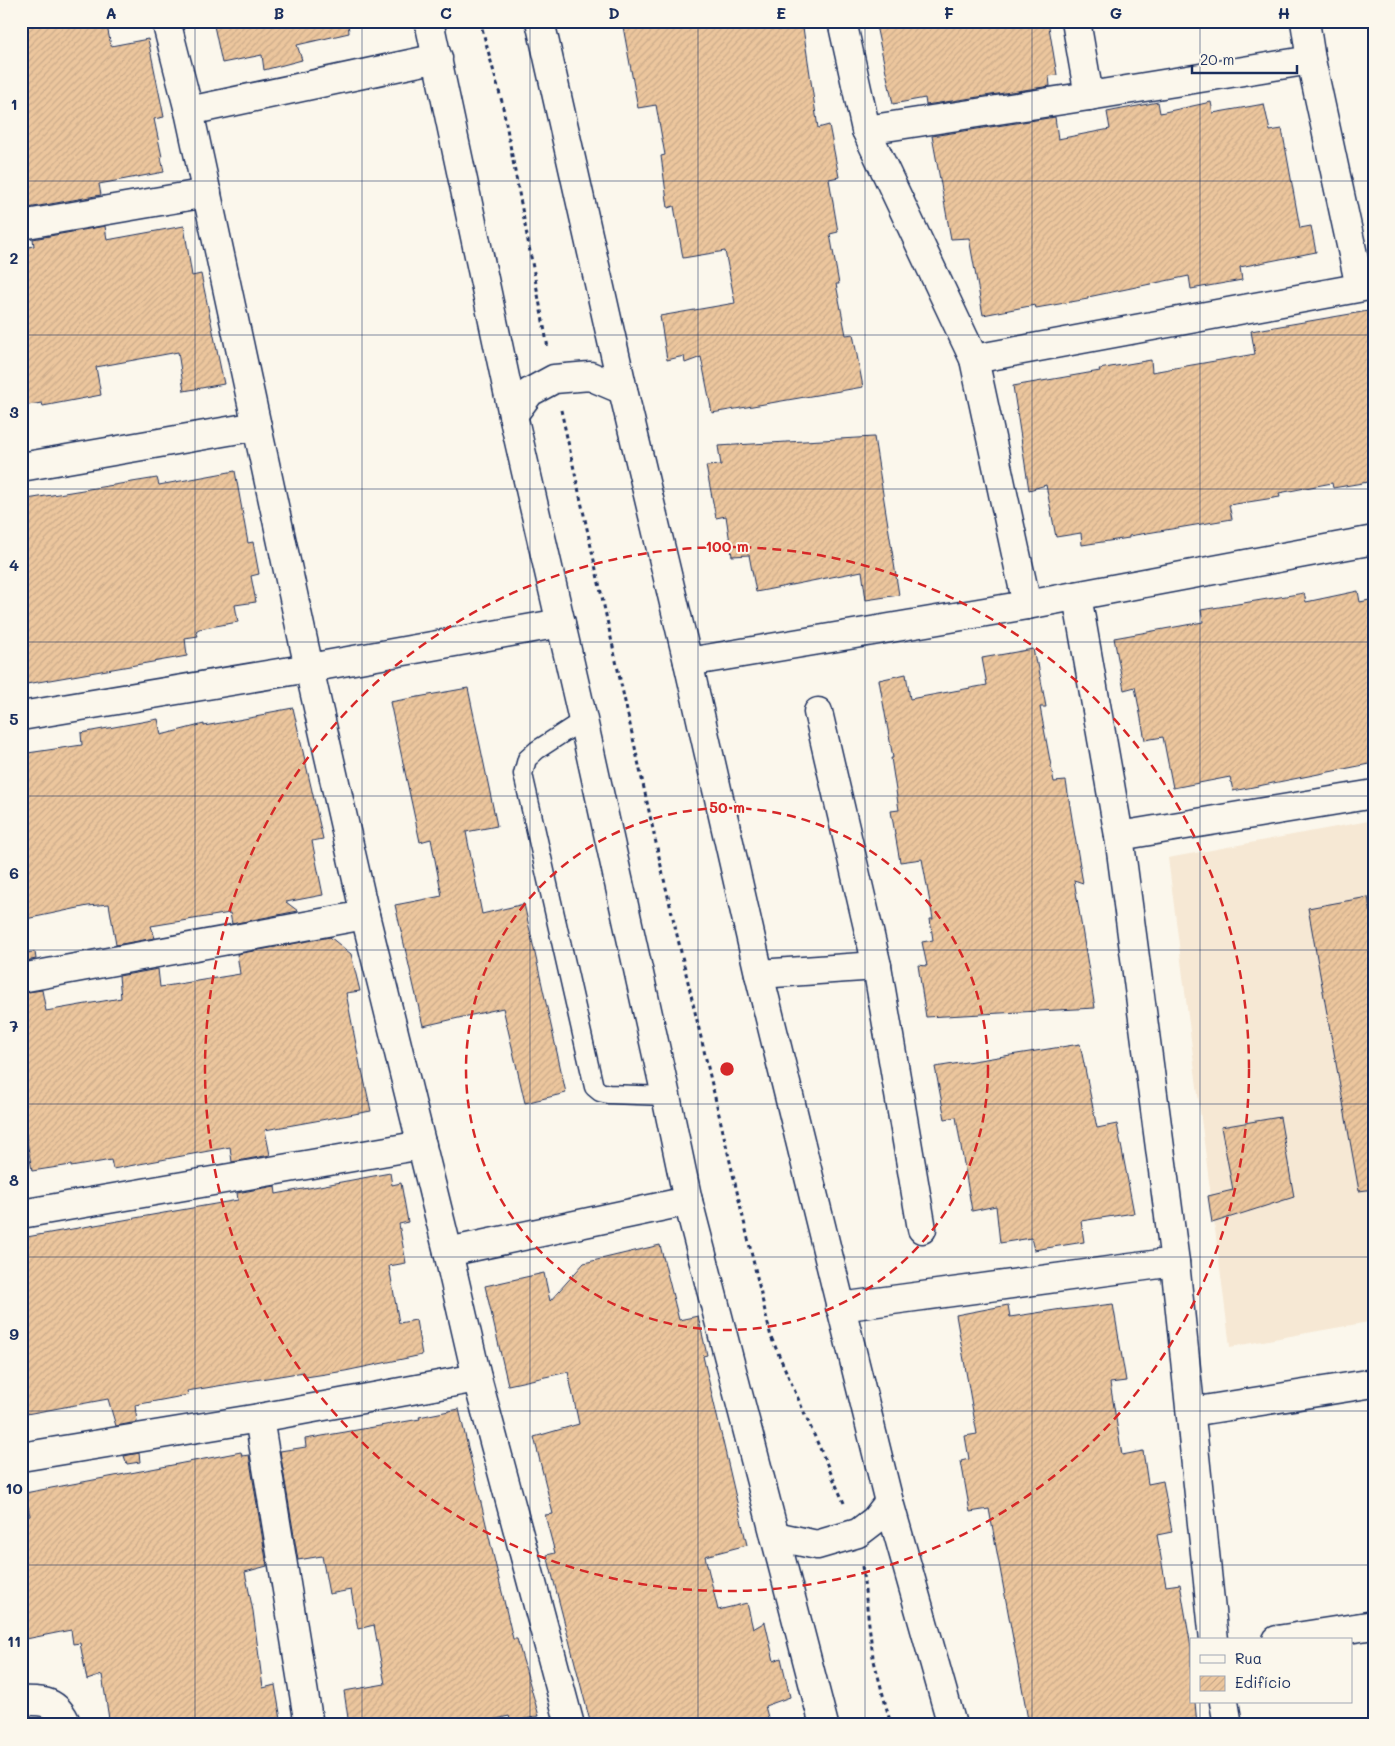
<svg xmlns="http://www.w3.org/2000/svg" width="1395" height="1746" viewBox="0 0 1395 1746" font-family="Mali,sans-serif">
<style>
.built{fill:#f6e8d4}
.building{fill:url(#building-hatch);stroke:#1b2f5e}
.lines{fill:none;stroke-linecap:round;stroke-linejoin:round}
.service-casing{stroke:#1b2f5e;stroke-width:21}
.minor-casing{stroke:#1b2f5e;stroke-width:31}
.tertiary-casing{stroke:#1b2f5e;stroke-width:31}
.path{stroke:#1b2f5e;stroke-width:3;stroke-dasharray:4 4;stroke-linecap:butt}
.service{stroke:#fbf7ec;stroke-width:18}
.minor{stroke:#fbf7ec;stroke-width:28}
.tertiary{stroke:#fbf7ec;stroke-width:28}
.grid{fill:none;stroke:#1b2f5e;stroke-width:1;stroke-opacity:0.55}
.ring{fill:none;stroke:#d62828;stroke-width:2.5;stroke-dasharray:9 6}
.centre{fill:#d62828;stroke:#fbf7ec;stroke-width:2.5}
.ring-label{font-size:15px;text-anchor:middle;font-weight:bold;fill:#d62828;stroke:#fbf7ec;stroke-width:4;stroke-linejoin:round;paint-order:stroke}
.neatline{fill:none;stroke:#1b2f5e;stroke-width:2}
.grid-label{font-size:16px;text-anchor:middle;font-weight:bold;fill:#1b2f5e}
</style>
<defs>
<pattern id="building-hatch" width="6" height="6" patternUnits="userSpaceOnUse" patternTransform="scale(1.25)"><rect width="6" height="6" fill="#ecc69d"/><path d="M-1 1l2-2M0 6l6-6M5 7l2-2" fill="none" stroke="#caaa8a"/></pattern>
</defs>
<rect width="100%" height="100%" fill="#fbf7ec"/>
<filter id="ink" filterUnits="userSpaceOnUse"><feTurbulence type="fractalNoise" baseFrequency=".02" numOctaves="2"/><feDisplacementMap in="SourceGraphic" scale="10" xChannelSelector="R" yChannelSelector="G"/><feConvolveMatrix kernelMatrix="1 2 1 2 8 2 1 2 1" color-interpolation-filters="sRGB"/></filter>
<g filter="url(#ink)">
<polygon class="built" points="1374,820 1374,1321 1230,1347 1168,858"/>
<g class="building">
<polygon points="21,21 106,21 111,46 148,39 164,117 154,119 162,157 161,157 164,172 99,184 101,195 28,208 26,194 21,195"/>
<polygon points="213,21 348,21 349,33 297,45 302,60 264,70 262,55 222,63"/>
<polygon points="622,21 802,21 818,128 829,125 839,177 829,179 838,232 830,234 839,284 836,284 846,335 853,334 863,387 712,413 701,357 685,363 684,356 667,360 660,316 735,303 725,251 683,258 674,206 668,208 661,156 665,155 656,105 638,108"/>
<polygon points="875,21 1048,21 1057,75 1049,76 1050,86 926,105 925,98 893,104"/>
<polygon points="1158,102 1160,113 1211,102 1213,113 1264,104 1270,131 1282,129 1300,228 1311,226 1316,252 1240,267 1242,280 1191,289 1189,276 1088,297 1088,299 1036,308 1035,305 983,315 969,238 951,239 932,136 1055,117 1058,139 1110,129 1107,112"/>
<polygon points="105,226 107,240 184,226 192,276 201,274 224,384 184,391 178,352 96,367 101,395 43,406 42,403 21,406 21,248 34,246 33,239"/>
<polygon points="1374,310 1374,481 1333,488 1332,483 1279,493 1280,497 1229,505 1232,519 1129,536 1129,538 1082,545 1081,533 1056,537 1046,485 1029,490 1013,386 1100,371 1099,369 1151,360 1152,372 1255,354 1251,331"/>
<polygon points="874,437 899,595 866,600 862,571 756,592 749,555 732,556 726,516 716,518 706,466 721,465 718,446"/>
<polygon points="235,471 248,543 253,542 259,574 251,576 256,602 235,605 238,622 199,629 196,631 198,636 185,638 187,656 21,685 21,500 157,478 159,485"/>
<polygon points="1358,591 1360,602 1374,599 1374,763 1233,791 1230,777 1173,788 1163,737 1145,740 1135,687 1124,690 1114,638 1203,622 1201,610 1304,593 1306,602"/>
<polygon points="1033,649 1036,664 1038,664 1046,707 1040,707 1054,782 1066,781 1074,831 1083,883 1074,880 1095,1008 926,1017 918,965 927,966 922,942 933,940 930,919 933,919 922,859 900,862 891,811 899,810 891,758 893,758 879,680 906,674 910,699 987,685 982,658"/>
<polygon points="468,688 497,826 466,832 482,914 524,904 566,1093 525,1103 503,1008 423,1026 395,905 442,896 431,839 420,842 390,702"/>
<polygon points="293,708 323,839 312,841 323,895 286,902 298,911 232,924 230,913 151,926 155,938 116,945 109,904 88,906 21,920 21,754 82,745 81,733 158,719 161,735 204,724 204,726 266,715 266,713"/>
<polygon points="1368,897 1374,930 1374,1189 1359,1191 1308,908"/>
<polygon points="330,937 351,954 360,991 346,993 361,1070 362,1070 371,1111 265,1130 270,1155 232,1162 230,1147 113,1169 111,1160 71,1167 71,1165 32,1171 24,1123 21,1123 21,993 42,990 46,1011 121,998 119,976 158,969 160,987 240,974 237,954"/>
<polygon points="35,952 36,959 21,962 21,953"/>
<polygon points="1080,1044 1097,1128 1117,1124 1134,1213 1081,1221 1084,1242 1034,1250 1031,1238 1000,1243 996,1206 972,1211 956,1117 945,1119 935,1067"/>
<polygon points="1280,1117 1294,1197 1212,1223 1208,1196 1233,1190 1221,1127"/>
<polygon points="390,1173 392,1185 401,1183 408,1222 399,1224 406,1263 389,1266 399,1323 416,1320 422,1355 345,1371 306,1377 304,1372 187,1391 188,1395 135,1405 137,1422 116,1426 108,1399 21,1415 21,1238 238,1200 237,1193 275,1186 276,1194"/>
<polygon points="660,1245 679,1320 698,1316 707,1355 703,1356 747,1545 705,1556 718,1610 747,1603 753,1629 765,1622 774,1661 781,1658 790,1697 765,1706 770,1725 591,1725 547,1555 555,1553 545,1515 553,1514 534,1437 579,1424 568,1372 508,1385 485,1286 544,1273 550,1301 584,1263"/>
<polygon points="1113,1304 1126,1381 1110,1383 1122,1455 1143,1451 1148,1484 1163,1481 1172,1532 1157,1535 1166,1586 1180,1584 1191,1647 1191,1702 1195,1702 1197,1725 1029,1725 989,1509 970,1512 961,1461 969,1459 965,1436 977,1434 956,1315 1008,1305 1010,1317 1062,1309 1062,1310"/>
<polygon points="459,1409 513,1639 517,1639 539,1716 511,1722 509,1716 471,1725 349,1725 344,1691 385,1684 374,1625 358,1629 351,1590 329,1594 322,1556 298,1560 280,1451 306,1447 305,1439 420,1419 419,1417"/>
<polygon points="241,1452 242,1456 249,1455 267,1566 245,1572 253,1611 263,1688 275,1685 282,1725 110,1725 102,1675 87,1680 80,1643 73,1644 71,1630 21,1640 21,1518 30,1516 25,1493"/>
<polygon points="139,1453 140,1462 127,1464 124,1456"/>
</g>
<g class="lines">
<defs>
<polyline id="service" points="583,720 537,750 527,759 523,774 594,1087 600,1092 608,1094 666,1096"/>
<g id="minor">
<polyline points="166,21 189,111 309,668 365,915 448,1252 477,1378 570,1725"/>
<polyline points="842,21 866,130 974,359 1027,605"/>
<polyline points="1076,21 1089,96"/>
<polyline points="1305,21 1311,60 1360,287"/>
<polyline points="189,111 438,58"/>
<polyline points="866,130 1089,96 1311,60"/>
<polyline points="21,225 207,193"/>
<polyline points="974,359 1374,285"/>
<polyline points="21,467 257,426"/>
<polyline points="1077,596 1119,836 1175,1262 1214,1640"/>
<polyline points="688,662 1027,605 1374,540"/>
<polyline points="818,712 877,966 922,1229"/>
<polyline points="21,716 309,668 561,623"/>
<polyline points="1119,836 1374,794"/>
<polyline points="759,974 877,966"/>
<polyline points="21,978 365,915"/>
<polyline points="21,1214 422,1145"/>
<polyline points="448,1252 688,1201"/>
<polyline points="840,1307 1175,1262"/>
<polyline points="1191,1412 1374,1383"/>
<polyline points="259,1418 309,1725"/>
<polyline points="21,1457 259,1418 477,1378"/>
<polyline points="1277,1640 1374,1625"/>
<path d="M 21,1701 C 44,1700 57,1701 67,1725"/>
<polyline points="1224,1702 1228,1725"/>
</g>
<g id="tertiary">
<polyline points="429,21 513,415 583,720 666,1096 688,1201 824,1725"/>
<polyline points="540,21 623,390 688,662 759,974 889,1502 952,1725"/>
<polyline points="513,415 530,392 554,379 590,376 623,390"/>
<polyline points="775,1536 817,1545 858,1533 875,1520 889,1502"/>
</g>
</defs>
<use href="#service" class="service-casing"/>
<use href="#minor" class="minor-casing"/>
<use href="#tertiary" class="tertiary-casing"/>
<g class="path">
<polyline points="480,21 502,102 548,348"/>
<polyline points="561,410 663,875 771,1337 844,1503"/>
<polyline points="862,1566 873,1657 891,1725"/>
</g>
<use href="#service" class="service"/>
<use href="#minor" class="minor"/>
<use href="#tertiary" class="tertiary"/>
</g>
</g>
<path class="grid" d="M 195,21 L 195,1725M 362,21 L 362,1725M 530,21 L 530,1725M 698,21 L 698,1725M 865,21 L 865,1725M 1032,21 L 1032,1725M 1200,21 L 1200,1640M 21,181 L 1374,181M 21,335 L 1374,335M 21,489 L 1374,489M 21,642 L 1374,642M 21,796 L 1374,796M 21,950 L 1374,950M 21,1104 L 1374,1104M 21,1257 L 1374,1257M 21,1411 L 1374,1411M 21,1565 L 1374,1565M 1200,1702 L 1200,1725"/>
<g class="ring">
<circle cx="727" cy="1069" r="261"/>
<circle cx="727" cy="1069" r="522"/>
</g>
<circle cx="727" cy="1069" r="8" class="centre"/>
<g class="ring-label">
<text x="727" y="552">100 m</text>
<text x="727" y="813">50 m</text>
</g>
<rect width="1395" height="1746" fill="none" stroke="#fbf7ec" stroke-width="55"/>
<rect x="1190" y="1638" width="162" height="65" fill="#fbf7ec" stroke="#a1a7b3"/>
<rect x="1200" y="1655" width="25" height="8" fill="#fbf7ec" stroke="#a1a7b3"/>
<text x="1235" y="1664" font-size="15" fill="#1b2f5e">Rua</text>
<rect x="1200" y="1676" width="25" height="15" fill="url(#building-hatch)" stroke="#a1a7b3"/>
<text x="1235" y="1688" font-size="15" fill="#1b2f5e">Edifício</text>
<path d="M1192 65v8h105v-8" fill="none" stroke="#1b2f5e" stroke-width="2.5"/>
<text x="1200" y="65" font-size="15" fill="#1b2f5e" stroke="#fbf7ec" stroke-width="4" paint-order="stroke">20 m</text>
<rect x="28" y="28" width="1340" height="1690" class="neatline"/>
<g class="grid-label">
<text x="111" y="19">A</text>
<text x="279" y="19">B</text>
<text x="446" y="19">C</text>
<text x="614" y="19">D</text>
<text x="781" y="19">E</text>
<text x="949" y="19">F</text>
<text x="1116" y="19">G</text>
<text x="1284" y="19">H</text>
<text x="14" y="110">1</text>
<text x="14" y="264">2</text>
<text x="14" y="418">3</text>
<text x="14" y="571">4</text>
<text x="14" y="725">5</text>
<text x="14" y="879">6</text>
<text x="14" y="1032">7</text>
<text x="14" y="1186">8</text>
<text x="14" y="1340">9</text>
<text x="14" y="1494">10</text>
<text x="14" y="1647">11</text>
</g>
</svg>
